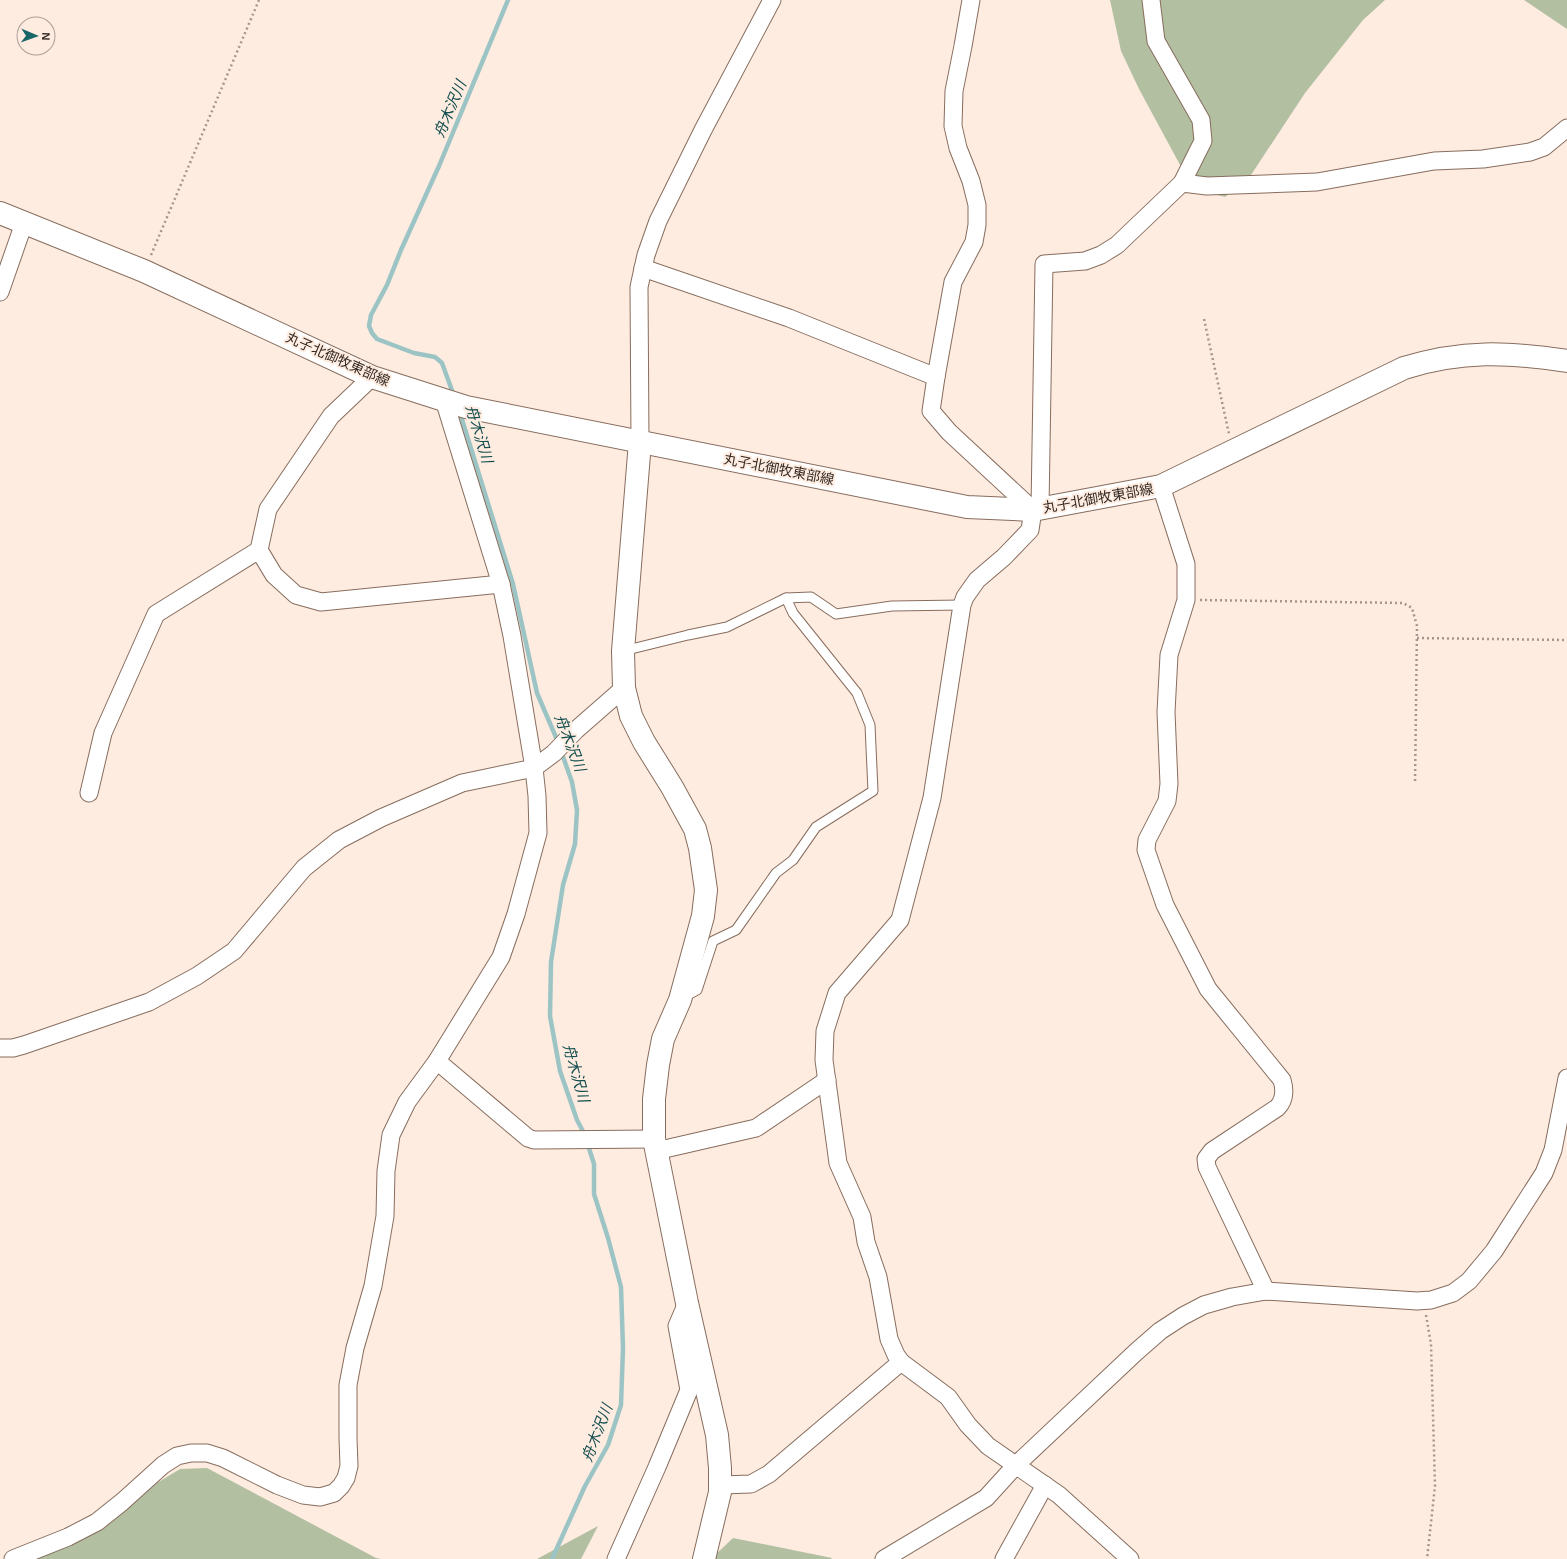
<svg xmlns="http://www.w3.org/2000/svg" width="1567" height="1559" viewBox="0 0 1567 1559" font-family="Arial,'Noto Sans JP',sans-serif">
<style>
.forest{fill:#b2bfa1}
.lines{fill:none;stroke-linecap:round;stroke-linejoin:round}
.stream{stroke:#9cc4c4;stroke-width:4.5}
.lane-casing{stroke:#876d5d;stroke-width:11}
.street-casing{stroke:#876d5d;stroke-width:19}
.secondary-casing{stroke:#876d5d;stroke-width:24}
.path{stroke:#a5968d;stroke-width:2.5;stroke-dasharray:2 3;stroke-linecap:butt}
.lane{stroke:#fff;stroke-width:9}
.street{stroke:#fff;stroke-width:17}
.secondary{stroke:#fff;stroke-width:22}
.labels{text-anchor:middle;stroke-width:4;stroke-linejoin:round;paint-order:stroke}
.street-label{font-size:14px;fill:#342922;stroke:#feece1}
.water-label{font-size:15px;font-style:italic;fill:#134e4f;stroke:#feece1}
</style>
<rect width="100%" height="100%" fill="#feece1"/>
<g class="forest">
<polygon points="1110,0 1385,0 1363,20 1305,93 1249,178 1225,197 1205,192 1186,176 1139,89 1121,51"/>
<polygon points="1524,0 1567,0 1567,29"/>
<polygon points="207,1468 376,1558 381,1559 29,1559 68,1537 180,1469"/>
<polygon points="598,1526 581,1559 537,1559"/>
<polygon points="733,1538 832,1558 831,1559 711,1559"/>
</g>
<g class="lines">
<g class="stream">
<polyline points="454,396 442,363 435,357 414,353 377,339 372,333 369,326 371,315 387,285 401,250 439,166 508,0"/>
<polyline points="460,413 513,584 537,693 558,742"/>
<polyline points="561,751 572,782 577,810 575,844 563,885 551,962 550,1016 560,1071 577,1120 585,1135"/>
<polyline points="552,1559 585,1486 608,1445 621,1405 623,1348 621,1287 608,1238 594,1194 594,1164 587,1142"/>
</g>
<defs>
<g id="lane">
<polyline points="623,651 688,635 727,627 786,598 811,597 836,614 892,606 962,605"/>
<polyline points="684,997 697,990 713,941 736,930 776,873 793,860 816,827 873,791 870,725 857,693 793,613 786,598"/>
</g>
<g id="street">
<polyline points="1151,0 1156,41 1201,120 1203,141 1182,183"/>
<polyline points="643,268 789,318 936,377 931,411 949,432 1033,510 1030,530 1004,557 977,580 965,597 962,605 932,798 900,920 837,993 825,1031 824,1060 838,1163 862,1217 866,1242 878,1277 889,1339 896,1355 901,1362 948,1397 968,1425 988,1446 1059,1495 1130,1559"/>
<polyline points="0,292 24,223"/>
<polyline points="936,377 953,282 974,242 977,225 977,205 971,181 958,148 953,126 954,91 963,46 971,0"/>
<polyline points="640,442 639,287 646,255 658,221 703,130 772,0"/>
<path d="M 1161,486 L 1186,564 L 1186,600 L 1169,655 L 1166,712 L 1169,784 L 1167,801 L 1147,840 L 1146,850 L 1165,905 L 1208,989 L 1282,1080 C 1285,1090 1285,1100 1277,1108 L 1212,1151 L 1206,1159 L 1207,1167 L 1266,1291"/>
<polyline points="1040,508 1044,264 1085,261 1101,255 1117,245 1182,183 1207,186 1317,182 1434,161 1483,159 1530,152 1544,147 1567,128"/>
<polyline points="259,550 274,575 296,595 321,602 501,584"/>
<polyline points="89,793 103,733 156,614 259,550 268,509 331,416 372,377"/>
<polyline points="0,1048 13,1048 24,1045 149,1002 197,976 234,951 304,868 339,840 381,818 462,783 534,768 554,753 576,730 624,688"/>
<polyline points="437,1061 528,1138 534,1140 654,1139"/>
<polyline points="656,1151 756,1128 827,1080"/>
<polyline points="720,1485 751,1484 769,1474 901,1362"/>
<polyline points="13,1559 68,1537 97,1522 122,1502 163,1465 177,1456 191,1453 207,1453 223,1458 277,1485 303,1495 320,1497 334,1493 341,1486 346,1478 349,1466 348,1438 348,1385 355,1348 373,1286 385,1216 386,1171 391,1135 407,1102 437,1061 501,957 516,914 538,833 537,796 534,768 512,636 501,584 444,400"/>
<polyline points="616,1559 657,1467 689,1390 677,1326 687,1303"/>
<polyline points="884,1559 986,1498 1017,1464 1136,1352 1160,1331 1183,1316 1204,1305 1232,1297 1266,1291 1417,1301 1431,1300 1453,1293 1469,1281 1494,1251 1544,1173 1553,1150 1567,1078"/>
<polyline points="1004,1559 1045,1485"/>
</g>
<g id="secondary">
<path d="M 0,213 L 144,271 L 372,377 L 466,407 L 967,507 L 1033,510 L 1161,486 L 1404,368 C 1462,350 1508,352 1567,361"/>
<polyline points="640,442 623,651 624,688 631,716 644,742 672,787 695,829 700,848 706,890 703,916 680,1000 663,1039 658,1065 654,1099 654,1139 687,1303 717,1435 720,1468 720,1492 704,1559"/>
</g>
</defs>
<use href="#lane" class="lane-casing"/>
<use href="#street" class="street-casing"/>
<use href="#secondary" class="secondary-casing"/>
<g class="path">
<polyline points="151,255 259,0"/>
<polyline points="1204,319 1229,434"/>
<polyline points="1200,600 1403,603 1412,608 1417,626 1415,784"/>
<polyline points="1417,638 1567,640"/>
<polyline points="1426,1315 1431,1344 1435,1486 1427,1559"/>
</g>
<use href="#lane" class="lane"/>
<use href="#street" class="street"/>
<use href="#secondary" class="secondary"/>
</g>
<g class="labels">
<g class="street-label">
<text transform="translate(338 359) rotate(24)" y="5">丸子北御牧東部線</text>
<text transform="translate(779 469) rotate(11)" y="5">丸子北御牧東部線</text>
<text transform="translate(1098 498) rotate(-10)" y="5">丸子北御牧東部線</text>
</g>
<g class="water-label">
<text transform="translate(450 109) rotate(-67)" y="5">舟木沢川</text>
<text transform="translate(479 434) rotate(73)" y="5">舟木沢川</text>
<text transform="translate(570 743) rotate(69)" y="5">舟木沢川</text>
<text transform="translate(576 1073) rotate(74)" y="5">舟木沢川</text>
<text transform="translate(597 1433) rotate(-69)" y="5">舟木沢川</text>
</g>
</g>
<g transform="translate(36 36) rotate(92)"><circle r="19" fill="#feece1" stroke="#ad9e95"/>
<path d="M0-3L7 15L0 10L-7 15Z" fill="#186668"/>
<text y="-6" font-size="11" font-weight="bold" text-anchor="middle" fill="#342922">N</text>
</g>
</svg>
